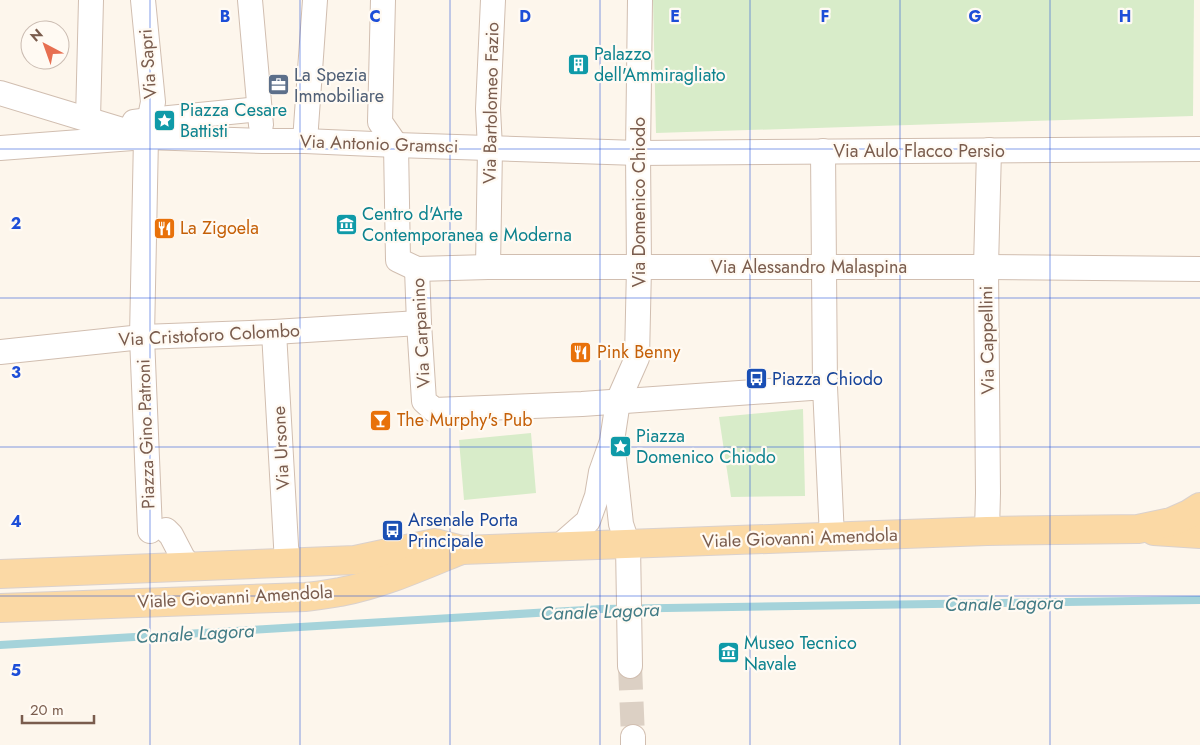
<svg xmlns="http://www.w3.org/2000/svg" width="1200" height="745" viewBox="0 0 1200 745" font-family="Jost,sans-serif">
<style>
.green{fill:#d8ecc9}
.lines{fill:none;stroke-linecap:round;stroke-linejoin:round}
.stream{stroke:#a5d3da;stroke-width:8}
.minor-tunnel{stroke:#dcd0c4;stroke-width:24;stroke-dasharray:24 12;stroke-linecap:butt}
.minor-casing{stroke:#d1beb0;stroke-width:26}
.major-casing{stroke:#dad1cd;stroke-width:30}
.minor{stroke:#fff;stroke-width:24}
.major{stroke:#fbd9a5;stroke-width:28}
.grid{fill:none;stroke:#1d4ed8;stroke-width:1;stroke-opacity:0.55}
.labels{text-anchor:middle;stroke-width:4.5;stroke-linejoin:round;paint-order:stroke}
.culture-label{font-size:18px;fill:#0d838f;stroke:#fffaf3;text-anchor:start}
.street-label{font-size:18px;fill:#7a5c4d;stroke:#fffaf3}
.service-label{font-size:18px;fill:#4e5e75;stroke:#fffaf3;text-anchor:start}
.food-label{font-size:18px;fill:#c56008;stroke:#fffaf3;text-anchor:start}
.transit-label{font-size:18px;fill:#164399;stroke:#fffaf3;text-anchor:start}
.water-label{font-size:19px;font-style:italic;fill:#437c86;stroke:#fffaf3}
.grid-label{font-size:16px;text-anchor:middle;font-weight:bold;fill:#1d4ed8;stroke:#fffaf3;stroke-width:4.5;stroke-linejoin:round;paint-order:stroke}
</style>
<rect width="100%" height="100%" fill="#fdf6ec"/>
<g class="green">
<polygon points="653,0 1194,0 1193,116 656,133"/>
<polygon points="803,409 805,496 731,497 719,417"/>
<polygon points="531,433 536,493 464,500 459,440"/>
</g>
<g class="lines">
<polyline class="stream" points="0,645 602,609 1200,600"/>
<polyline class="minor-tunnel" points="630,666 633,737"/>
<defs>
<g id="minor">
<polyline points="143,0 153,102 146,137 142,337 150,531"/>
<polyline points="250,0 261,125"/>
<polyline points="383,0 380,122 396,145 398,260 417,269 488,267 986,267 1200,269"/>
<polyline points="0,93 132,133"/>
<polyline points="88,119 91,0"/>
<polyline points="134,122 149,120 260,109"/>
<polyline points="305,141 315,0"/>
<polyline points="0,148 146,137 263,141 305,141 396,145 638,153 1200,149"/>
<polyline points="823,151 825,387"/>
<polyline points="488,267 490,148 488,109 493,0"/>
<polyline points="417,269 419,323 424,401 434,410 582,404 825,387 832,537"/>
<polyline points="274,332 287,563"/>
<polyline points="0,352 142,337 274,332 419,323"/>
<polyline points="613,450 621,524 628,545 630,666"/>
<polyline points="166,530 171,535 183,558 191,567"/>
<polyline points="987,531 988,493 986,267 989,150"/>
<polyline points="562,546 564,542 588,521 597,496 601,472 612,441 618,401 637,358 639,267 638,153 640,0"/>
<polyline points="633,737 633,745"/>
</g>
<g id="major">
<polyline points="1154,531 1200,534"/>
<polyline points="0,574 355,560 435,543 462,550 987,531 1138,529 1171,522 1189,514 1200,507"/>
<path d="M 0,608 L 305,597 C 317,596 328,594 340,592 C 382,584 422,566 461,550"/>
</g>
</defs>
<use href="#minor" class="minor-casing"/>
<use href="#major" class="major-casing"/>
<use href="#minor" class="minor"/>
<use href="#major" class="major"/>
</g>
<path class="grid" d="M 150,0 L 150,745M 300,0 L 300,745M 450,0 L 450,745M 600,0 L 600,745M 750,0 L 750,745M 900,0 L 900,745M 1050,0 L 1050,745M 0,149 L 1200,149M 0,298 L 1200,298M 0,447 L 1200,447M 0,596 L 1200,596"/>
<defs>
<symbol id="building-square" viewBox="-11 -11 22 22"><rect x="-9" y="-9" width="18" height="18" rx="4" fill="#0f9aa8" stroke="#fffaf3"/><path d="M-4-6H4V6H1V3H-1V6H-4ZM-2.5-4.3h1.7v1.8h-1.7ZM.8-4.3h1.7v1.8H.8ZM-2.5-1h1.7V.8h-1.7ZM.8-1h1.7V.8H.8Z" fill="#fff"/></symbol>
<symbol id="office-square" viewBox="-11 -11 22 22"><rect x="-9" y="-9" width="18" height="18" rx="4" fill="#5c6f8a" stroke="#fffaf3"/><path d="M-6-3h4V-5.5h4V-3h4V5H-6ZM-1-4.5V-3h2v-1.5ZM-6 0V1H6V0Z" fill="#fff"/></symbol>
<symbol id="sight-square" viewBox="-11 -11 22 22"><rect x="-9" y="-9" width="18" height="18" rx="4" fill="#0f9aa8" stroke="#fffaf3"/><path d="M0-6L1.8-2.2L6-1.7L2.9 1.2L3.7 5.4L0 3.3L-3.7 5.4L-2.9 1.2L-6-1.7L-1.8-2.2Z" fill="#fff"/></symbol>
<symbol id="museum-square" viewBox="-11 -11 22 22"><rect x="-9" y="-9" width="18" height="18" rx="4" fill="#0f9aa8" stroke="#fffaf3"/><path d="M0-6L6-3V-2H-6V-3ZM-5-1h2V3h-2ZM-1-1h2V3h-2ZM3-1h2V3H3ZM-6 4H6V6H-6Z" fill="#fff"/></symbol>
<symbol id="restaurant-square" viewBox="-11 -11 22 22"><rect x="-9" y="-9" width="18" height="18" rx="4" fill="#e8710a" stroke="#fffaf3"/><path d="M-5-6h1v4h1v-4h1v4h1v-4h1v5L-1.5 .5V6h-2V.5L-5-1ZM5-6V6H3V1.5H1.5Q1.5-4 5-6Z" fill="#fff"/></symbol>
<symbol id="bus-square" viewBox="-11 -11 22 22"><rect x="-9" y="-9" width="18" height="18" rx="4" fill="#1a4fb4" stroke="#fffaf3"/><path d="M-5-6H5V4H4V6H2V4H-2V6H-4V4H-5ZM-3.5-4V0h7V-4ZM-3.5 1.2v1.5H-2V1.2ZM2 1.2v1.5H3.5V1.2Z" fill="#fff"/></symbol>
<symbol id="bar-square" viewBox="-11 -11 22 22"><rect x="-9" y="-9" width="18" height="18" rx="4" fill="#e8710a" stroke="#fffaf3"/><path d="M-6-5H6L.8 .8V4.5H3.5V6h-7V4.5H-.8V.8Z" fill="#fff"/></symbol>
</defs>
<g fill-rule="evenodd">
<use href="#building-square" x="566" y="52" width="25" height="25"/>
<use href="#office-square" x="266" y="72" width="25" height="25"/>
<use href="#sight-square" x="152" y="108" width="25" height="25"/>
<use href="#museum-square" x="334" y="212" width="25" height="25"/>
<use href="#restaurant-square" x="152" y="216" width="25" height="25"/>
<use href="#restaurant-square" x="568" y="340" width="25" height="25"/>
<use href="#bus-square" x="744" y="366" width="25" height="25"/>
<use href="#bar-square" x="368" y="408" width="25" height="25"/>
<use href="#sight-square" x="608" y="434" width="25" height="25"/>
<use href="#bus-square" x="380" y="518" width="25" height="25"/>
<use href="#museum-square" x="716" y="640" width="25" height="25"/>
</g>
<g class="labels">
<g class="culture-label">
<text x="594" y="60">Palazzo<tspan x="594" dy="21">dell'Ammiragliato</tspan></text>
<text x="180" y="116">Piazza Cesare<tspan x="180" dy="21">Battisti</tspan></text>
<text x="362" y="220">Centro d'Arte<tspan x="362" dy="21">Contemporanea e Moderna</tspan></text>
<text x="636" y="442">Piazza<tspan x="636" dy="21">Domenico Chiodo</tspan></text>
<text x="744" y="649">Museo Tecnico<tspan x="744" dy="21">Navale</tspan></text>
</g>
<g class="street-label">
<text transform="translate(148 64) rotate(-94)" y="6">Via Sapri</text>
<text transform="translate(491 103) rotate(-89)" y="6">Via Bartolomeo Fazio</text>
<text transform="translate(379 144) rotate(2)" y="6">Via Antonio Gramsci</text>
<text x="919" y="157">Via Aulo Flacco Persio</text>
<text transform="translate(639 202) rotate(-90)" y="6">Via Domenico Chiodo</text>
<text x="809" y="273">Via Alessandro Malaspina</text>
<text transform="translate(421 333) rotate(-93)" y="6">Via Carpanino</text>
<text transform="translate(209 335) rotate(-3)" y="6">Via Cristoforo Colombo</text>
<text transform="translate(987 340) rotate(-91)" y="6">Via Cappellini</text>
<text transform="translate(146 434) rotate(-92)" y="6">Piazza Gino Patroni</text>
<text transform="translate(281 448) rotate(-93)" y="6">Via Ursone</text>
<text transform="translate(800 538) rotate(-2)" y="6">Viale Giovanni Amendola</text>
<text transform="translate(235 597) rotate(-3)" y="6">Viale Giovanni Amendola</text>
</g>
<g class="service-label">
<text x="294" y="81">La Spezia<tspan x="294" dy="21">Immobiliare</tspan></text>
</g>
<g class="food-label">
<text x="180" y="234">La Zigoela</text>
<text x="597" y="358">Pink Benny</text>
<text x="397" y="426">The Murphy's Pub</text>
</g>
<g class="transit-label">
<text x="772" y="385">Piazza Chiodo</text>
<text x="408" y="526">Arsenale Porta<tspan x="408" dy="21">Principale</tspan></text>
</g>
<g class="water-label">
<text transform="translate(1004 603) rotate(-1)" y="7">Canale Lagora</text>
<text transform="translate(600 611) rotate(-2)" y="7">Canale Lagora</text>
<text transform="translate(195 633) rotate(-3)" y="7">Canale Lagora</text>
</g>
</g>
<g class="grid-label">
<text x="225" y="22">B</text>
<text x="375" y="22">C</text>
<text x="525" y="22">D</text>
<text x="675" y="22">E</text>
<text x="825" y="22">F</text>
<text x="975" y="22">G</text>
<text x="1125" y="22">H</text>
<text x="16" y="229">2</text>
<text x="16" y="378">3</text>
<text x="16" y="527">4</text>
<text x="16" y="676">5</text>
</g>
<g transform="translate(45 45) rotate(319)"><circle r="24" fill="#fffaf3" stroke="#cabbb1"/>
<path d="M0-4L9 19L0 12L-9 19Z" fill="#e76f51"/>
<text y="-8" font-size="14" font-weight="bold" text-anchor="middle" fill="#7a5c4d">N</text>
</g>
<path d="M22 715v8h72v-8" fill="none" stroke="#7a5c4d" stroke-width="2.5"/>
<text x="30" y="715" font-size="15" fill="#7a5c4d" stroke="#fffaf3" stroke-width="4" paint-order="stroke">20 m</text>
</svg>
